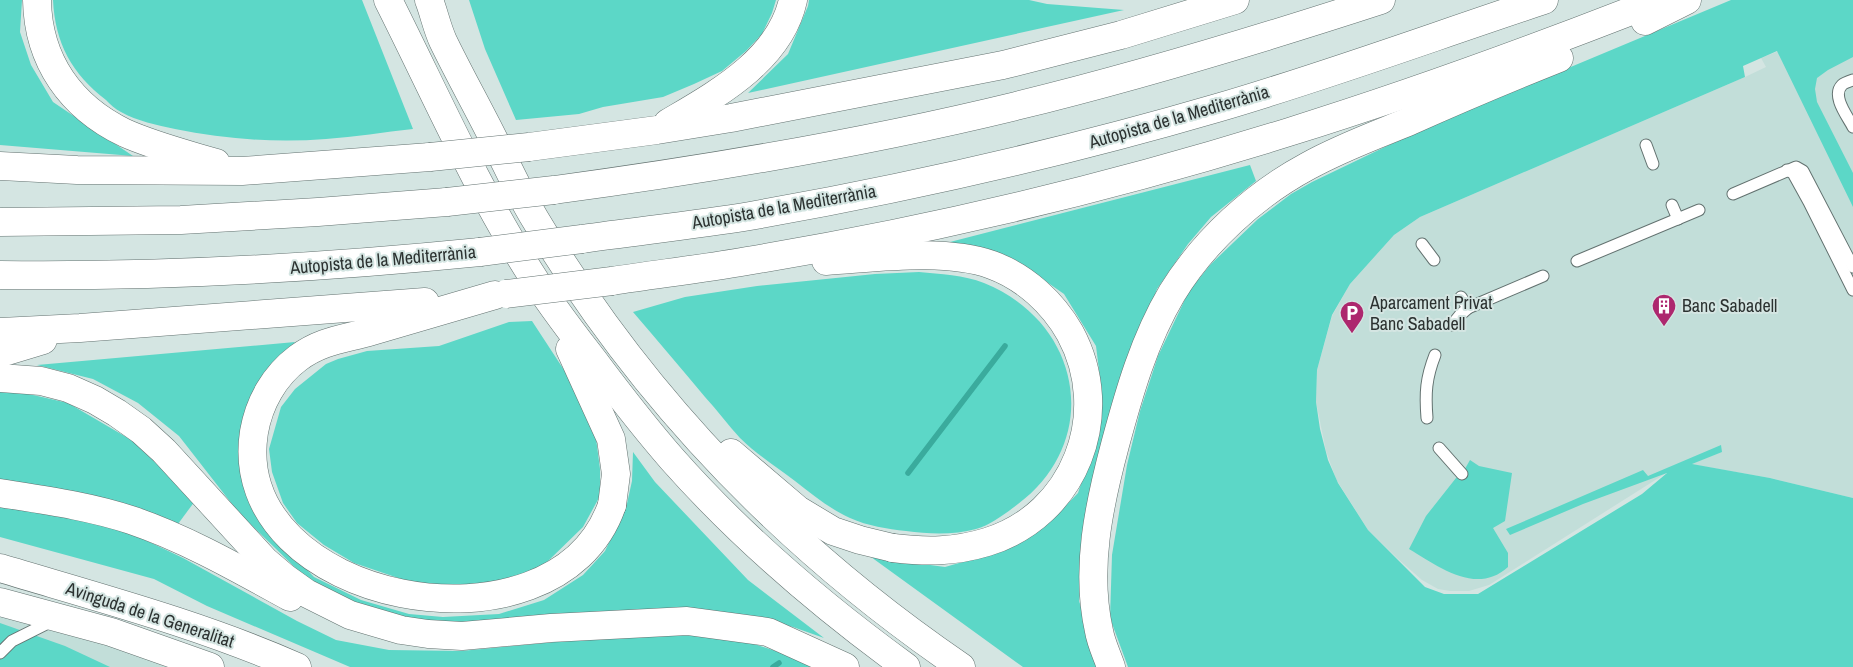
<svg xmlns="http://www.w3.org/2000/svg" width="1853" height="667" viewBox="0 0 1853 667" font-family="'Archivo Narrow',sans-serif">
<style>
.built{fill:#c2ded9}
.green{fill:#5cd7c7}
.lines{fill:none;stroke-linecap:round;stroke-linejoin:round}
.stream{stroke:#3aab9d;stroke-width:5.5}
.service-casing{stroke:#637270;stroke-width:13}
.tertiary-casing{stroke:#637270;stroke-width:29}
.trunk-casing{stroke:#637270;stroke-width:29}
.motorway-casing{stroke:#637270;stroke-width:29}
.service{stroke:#fff;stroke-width:11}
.tertiary{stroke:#fff;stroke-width:28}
.trunk{stroke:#fff;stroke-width:28}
.motorway{stroke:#fff;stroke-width:28}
.trunk-bridge-casing{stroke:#637270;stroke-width:29;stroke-linecap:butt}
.motorway-bridge-casing{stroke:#637270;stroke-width:29;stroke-linecap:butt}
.trunk-bridge{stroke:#fff;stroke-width:28}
.motorway-bridge{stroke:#fff;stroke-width:28}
.labels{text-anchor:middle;stroke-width:4;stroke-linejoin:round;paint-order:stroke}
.street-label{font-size:18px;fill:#2c3231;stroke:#d4e5e2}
.poi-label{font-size:18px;fill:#2c3231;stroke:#d4e5e2;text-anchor:start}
</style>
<rect width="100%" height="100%" fill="#d4e5e2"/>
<g class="built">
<polygon points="1853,22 1853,498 1770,478 1690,464 1668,472 1489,585 1469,591 1450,591 1438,589 1422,580 1398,559 1368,530 1336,479 1326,451 1316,402 1317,370 1332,316 1350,284 1394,235 1420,217 1745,77 1766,67 1761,58"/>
<polygon points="0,602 210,667 0,667"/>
</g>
<g class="green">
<polygon points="0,0 22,0 20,32 31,65 53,102 133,156 0,145"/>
<path d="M 53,0 L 362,0 L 413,129 C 384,132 355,137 326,139 C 275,143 224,139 175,129 C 157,125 137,121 121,112 C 115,109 110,104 106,100 C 72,74 55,43 53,0 Z"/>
<polygon points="469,0 776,0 772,13 762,34 746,51 722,71 694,84 663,97 603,107 579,114 516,120 485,49"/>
<polygon points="809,0 1029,0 1047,4 1124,10 748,93 788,54 808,6"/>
<polygon points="1731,0 1853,0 1853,57 1828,70 1817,78 1815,89 1817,102 1853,173 1853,207 1777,51 1743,66 1745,77 1420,217 1394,235 1350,284 1332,315 1317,370 1316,402 1320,429 1328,460 1338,483 1368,530 1425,587 1444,594 1478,594 1642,494 1667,473 1583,504 1510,535 1506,529 1643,470 1648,476 1721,445 1722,452 1692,464 1770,478 1853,498 1853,667 1128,667 1110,618 1112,555 1127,465 1140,411 1158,356 1189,291 1211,264 1258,219 1291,194 1312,182 1389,145 1492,100"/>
<polygon points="1250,165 1256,181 1211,217 1188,244 1157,289 1117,401 1084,544 1079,601 1102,667 1023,667 871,557 945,567 1005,550 1054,518 1078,493 1095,441 1102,394 1096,346 1064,294 1018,262 946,243"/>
<path d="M 919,272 C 940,274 964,275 984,283 C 1081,322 1104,439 1018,504 C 1006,513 991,525 976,529 C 954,535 929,534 906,531 C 887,529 868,526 850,518 C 830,509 813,495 795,481 C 777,467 756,454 740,438 C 728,425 717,410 705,397 C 681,368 657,340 633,312 L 685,297 L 757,286 L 875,274 Z"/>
<polygon points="532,321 583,399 596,438 600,469 600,496 583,527 546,563 523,574 490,584 453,586 419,585 354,563 324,545 297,523 283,503 272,472 269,449 281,407 295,389 326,364 338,359 367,351 439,346 509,322"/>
<polygon points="295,342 264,379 247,408 240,446 244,475 259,520 314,577 361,600 409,614 443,617 499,614 544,600 583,575 605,551 626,508 632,481 633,452 655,482 748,580 824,638 793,627 748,615 655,612 468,626 365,612 315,587 239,513 179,436 138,403 93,379 37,365"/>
<polygon points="0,389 7,389 68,403 133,441 195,501 175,528 0,480"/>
<path d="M 1470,460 L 1479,466 L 1512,473 L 1505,521 L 1493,528 L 1508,553 L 1508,567 C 1476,596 1438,566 1409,549 L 1426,516 L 1456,478 L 1462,474 Z"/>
<polygon points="0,505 98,523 141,538 183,558 297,621 336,640 389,650 461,651 679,630 742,640 806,661 818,667 350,667 207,606 154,579 0,537"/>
<polygon points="0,623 65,646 110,667 0,667"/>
</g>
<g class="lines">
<g class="stream">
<polyline points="908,473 1005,346"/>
<polyline points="773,667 779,663"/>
</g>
<defs>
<g id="service">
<path d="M 1853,80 C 1850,81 1844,83 1842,85 C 1831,96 1848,117 1853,127"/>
<polyline points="1646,145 1653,164"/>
<polyline points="1787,170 1793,173 1809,202 1853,290"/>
<polyline points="1733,194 1796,167 1803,171 1853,267"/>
<polyline points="1672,205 1678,219"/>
<polyline points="1422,244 1434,260"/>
<polyline points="1577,261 1699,210"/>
<polyline points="1461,297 1468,308 1543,276"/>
<polyline points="1452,325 1460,315 1468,308"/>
<path d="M 1427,418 C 1425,393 1426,378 1435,355"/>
<polyline points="1439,448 1462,474"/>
<polyline points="0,653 12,641 54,620"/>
</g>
<g id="tertiary">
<path d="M 0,568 C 100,598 202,625 297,667"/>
<polyline points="0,602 111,632 210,667"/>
</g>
<g id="trunk">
<path d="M 37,0 C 38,61 71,107 125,133 C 154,146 186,154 216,163"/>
<polyline points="1645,21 1687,0"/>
<path d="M 668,123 C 717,94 780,60 793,0"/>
<polyline points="529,147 657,130 731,118 1003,65 1121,35 1235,0"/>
<polyline points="0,166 77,170 242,171 430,157"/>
<path d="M 826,261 C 876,258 944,248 992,265 C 1025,277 1053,303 1070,333 C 1114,414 1075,515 987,542 C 954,552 927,552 893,548"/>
<path d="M 612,281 C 657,274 702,269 747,261 C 929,231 1113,187 1289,132 C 1414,93 1537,48 1659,0"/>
<path d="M 495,295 C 454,307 413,319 372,331 C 345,339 322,340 298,358 C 274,376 259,403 254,432 C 227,603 556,667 612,505"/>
<polyline points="0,332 80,328 425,302"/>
<polyline points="0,353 43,340"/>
<polyline points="0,378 41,381 68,388 95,400 117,413 141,430 164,451 265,561 285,578 306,593 350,615 401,630 428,634 462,636 551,628 687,621 768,632 845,667"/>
<path d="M 0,493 C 44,500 89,506 131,520 C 187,539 239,569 290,597"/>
<path d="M 1111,667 C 1107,655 1101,643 1099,631 C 1085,569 1099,505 1115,445 C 1129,393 1144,340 1172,293 C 1204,241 1254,195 1308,166 C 1340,148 1376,135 1410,121 C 1459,99 1509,78 1559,58"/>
</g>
<g id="motorway">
<path d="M 388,0 C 434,91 476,188 531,274 C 551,306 574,335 597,365 C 621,397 645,428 672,459 C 741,537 822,606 906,667"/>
<path d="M 429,0 C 434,13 437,28 443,41 C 459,74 477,106 493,138 C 507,165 519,193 535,219 C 643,400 787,548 961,667"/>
<path d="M 554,190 C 710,169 864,143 1016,106 C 1139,76 1261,39 1381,0"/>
<polyline points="0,222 181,220 318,212 447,202"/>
<path d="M 582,239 C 638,231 695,225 750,216 C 907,188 1063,153 1217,108 C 1327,76 1435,36 1544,0"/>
<path d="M 0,275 C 161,277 320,268 480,252"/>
<polyline points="570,349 611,439 616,474 612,505"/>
<polyline points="731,453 798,510 833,531 860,540 893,548"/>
</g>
</defs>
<use href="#service" class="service-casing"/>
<use href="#tertiary" class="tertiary-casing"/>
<use href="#trunk" class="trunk-casing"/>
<use href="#motorway" class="motorway-casing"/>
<use href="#service" class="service"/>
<use href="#tertiary" class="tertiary"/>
<use href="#trunk" class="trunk"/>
<use href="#motorway" class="motorway"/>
<defs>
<g id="trunk-bridge">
<polyline points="430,157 529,147"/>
<polyline points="506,294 612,281"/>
</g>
<g id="motorway-bridge">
<polyline points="447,202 554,190"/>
<polyline points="480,252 582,239"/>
</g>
</defs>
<use href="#trunk-bridge" class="trunk-bridge-casing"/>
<use href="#motorway-bridge" class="motorway-bridge-casing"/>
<use href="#trunk-bridge" class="trunk-bridge"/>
<use href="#motorway-bridge" class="motorway-bridge"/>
</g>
<defs>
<symbol id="building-pin" viewBox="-11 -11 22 30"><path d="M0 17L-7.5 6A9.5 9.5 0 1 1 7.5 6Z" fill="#ad276e" stroke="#d4e5e2"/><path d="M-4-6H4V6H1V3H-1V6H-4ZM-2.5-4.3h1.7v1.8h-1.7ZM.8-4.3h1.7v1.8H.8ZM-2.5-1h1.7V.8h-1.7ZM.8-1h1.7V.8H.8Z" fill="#fff"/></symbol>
<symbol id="parking-pin" viewBox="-11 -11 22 30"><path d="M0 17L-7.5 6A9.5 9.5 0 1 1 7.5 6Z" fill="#ad276e" stroke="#d4e5e2"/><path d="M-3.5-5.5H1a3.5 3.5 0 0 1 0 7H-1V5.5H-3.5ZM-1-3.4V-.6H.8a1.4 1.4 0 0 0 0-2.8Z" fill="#fff"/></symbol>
</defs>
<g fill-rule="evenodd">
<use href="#building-pin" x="1650" y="292" width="28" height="38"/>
<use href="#parking-pin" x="1338" y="299" width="28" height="38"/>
</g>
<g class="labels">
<g class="street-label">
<text transform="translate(1179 117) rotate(-16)" y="6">Autopista de la Mediterrània</text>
<text transform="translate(784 207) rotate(-10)" y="6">Autopista de la Mediterrània</text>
<text transform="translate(383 260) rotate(-5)" y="6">Autopista de la Mediterrània</text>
<text transform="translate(150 615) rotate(18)" y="6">Avinguda de la Generalitat</text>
</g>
<g class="poi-label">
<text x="1370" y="309">Aparcament Privat<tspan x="1370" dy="21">Banc Sabadell</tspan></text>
<text x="1682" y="312">Banc Sabadell</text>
</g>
</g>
</svg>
